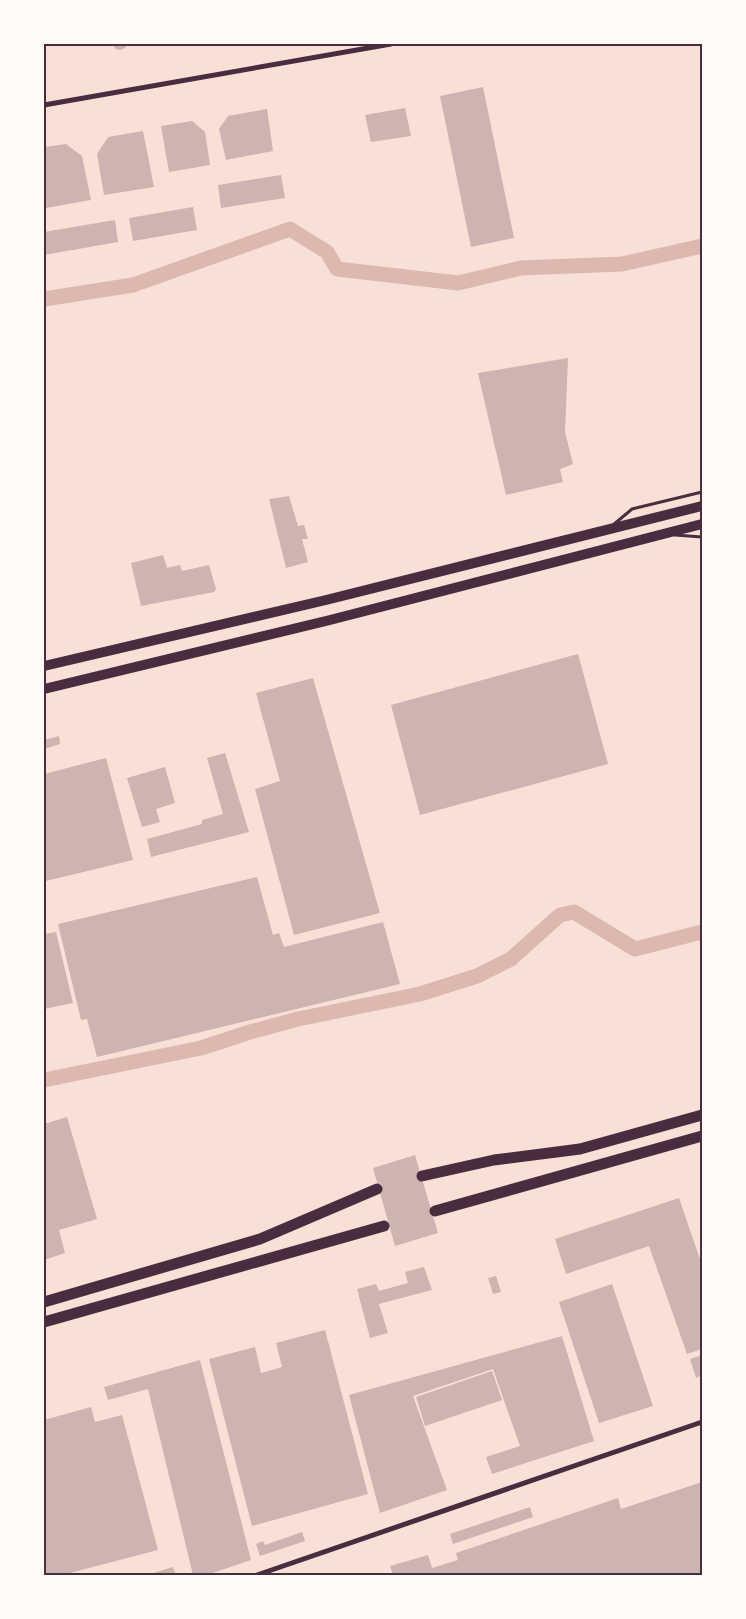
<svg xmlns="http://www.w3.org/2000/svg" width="746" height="1619" viewBox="0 0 746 1619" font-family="Arial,sans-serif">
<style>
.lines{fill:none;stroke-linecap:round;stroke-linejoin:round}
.canal{stroke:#dcb8b0;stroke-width:15}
.building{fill:#ccb4b1}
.service{stroke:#4a2c40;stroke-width:3}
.minor{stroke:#4a2c40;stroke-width:5}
.primary{stroke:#4a2c40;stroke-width:10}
.motorway{stroke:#4a2c40;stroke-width:11}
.neatline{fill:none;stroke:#4a2c40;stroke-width:2}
</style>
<rect width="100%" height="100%" fill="#f7e1d7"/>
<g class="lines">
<g class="canal">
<polyline points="44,299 133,285 290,229 327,252 337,269 458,283 521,268 622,264 702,246"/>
<polyline points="44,1080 201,1048 250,1032 298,1019 420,994 477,976 511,959 560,915 574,912 635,949 702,932"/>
</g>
</g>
<g class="building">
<polygon points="112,44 127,44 125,48 121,50 116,49"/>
<polygon points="483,87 514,238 471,247 440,96"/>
<polygon points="405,108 411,136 371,142 365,115"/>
<polygon points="267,109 273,151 226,160 219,129 228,116"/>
<polygon points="192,121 205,132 210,165 169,172 161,126"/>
<polygon points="143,131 154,187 104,195 97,154 108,137"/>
<polygon points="66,144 82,156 91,200 46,208 44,194 44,147"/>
<polygon points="281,175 285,198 221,208 218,185"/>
<polygon points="193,207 197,230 133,241 129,218"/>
<polygon points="115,220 118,242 44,255 44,232"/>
<polygon points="568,358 565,432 573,464 560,469 563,482 506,495 478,373"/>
<polygon points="289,496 298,526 304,525 308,539 302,539 308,562 286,568 269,499"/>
<polygon points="163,555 167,568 180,565 182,571 209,565 216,589 214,592 141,606 131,563"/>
<polygon points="578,654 608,764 420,815 391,705"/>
<polygon points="313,678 380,913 294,935 255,789 280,781 256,693"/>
<polygon points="59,736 60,744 44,749 44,740"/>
<polygon points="225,753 249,832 151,857 147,839 202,824 202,820 223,814 207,758"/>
<polygon points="106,758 133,860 46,881 44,873 44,774"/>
<polygon points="165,767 175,803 156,809 160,822 142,827 127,778"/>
<polygon points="257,877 273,935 279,933 284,947 383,922 400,984 97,1057 87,1019 81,1020 58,924"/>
<polygon points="56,932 73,1003 44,1009 44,934"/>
<polygon points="67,1117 97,1219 59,1230 65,1253 44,1260 44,1124"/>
<polygon points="415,1155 438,1233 395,1246 373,1168"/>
<polygon points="679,1198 702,1265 702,1349 687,1354 649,1246 566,1274 555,1239"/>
<polygon points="424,1267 432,1290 379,1304 388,1333 370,1338 357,1289 376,1284 379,1291 408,1283 405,1272"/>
<polygon points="496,1276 501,1292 493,1294 488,1278"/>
<polygon points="612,1284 653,1406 599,1423 559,1302"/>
<polygon points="325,1330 368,1494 252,1526 209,1359 255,1347 261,1373 282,1367 276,1343"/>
<polygon points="562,1336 594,1441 492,1474 486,1457 520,1446 493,1369 413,1396 447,1490 380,1513 349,1395"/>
<polygon points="702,1355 702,1375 696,1378 690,1359"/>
<polygon points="200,1360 251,1560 207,1575 193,1575 148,1389 108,1400 104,1387"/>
<polygon points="492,1371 502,1400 425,1426 416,1397"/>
<polygon points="91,1407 95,1422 122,1415 158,1550 62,1575 44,1575 44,1420"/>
<polygon points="702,1482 702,1575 393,1575 390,1566 428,1555 432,1568 458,1560 456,1553 618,1498 621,1509"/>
<polygon points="530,1507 533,1517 453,1544 450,1534"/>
<polygon points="302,1532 305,1541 260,1556 256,1544 263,1541 265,1545"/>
<polygon points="173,1567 176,1575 147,1575"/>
</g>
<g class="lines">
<g class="service">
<polyline points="613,525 632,509 702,492"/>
<polyline points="675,535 702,537"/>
</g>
<g class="minor">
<polyline points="44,105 391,44"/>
<polyline points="257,1575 702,1422"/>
</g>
<g class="primary">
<polyline points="44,666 326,600 702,506"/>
<polyline points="44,689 330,620 702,524"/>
</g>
<g class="motorway">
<polyline points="422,1176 494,1160 580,1149 702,1115"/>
<polyline points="435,1211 702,1136"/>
<polyline points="44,1302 260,1239 377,1189"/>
<polyline points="44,1322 384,1226"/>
</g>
</g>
<rect width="746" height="1619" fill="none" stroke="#fffaf5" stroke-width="90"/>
<rect x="45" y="45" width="656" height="1529" class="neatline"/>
</svg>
